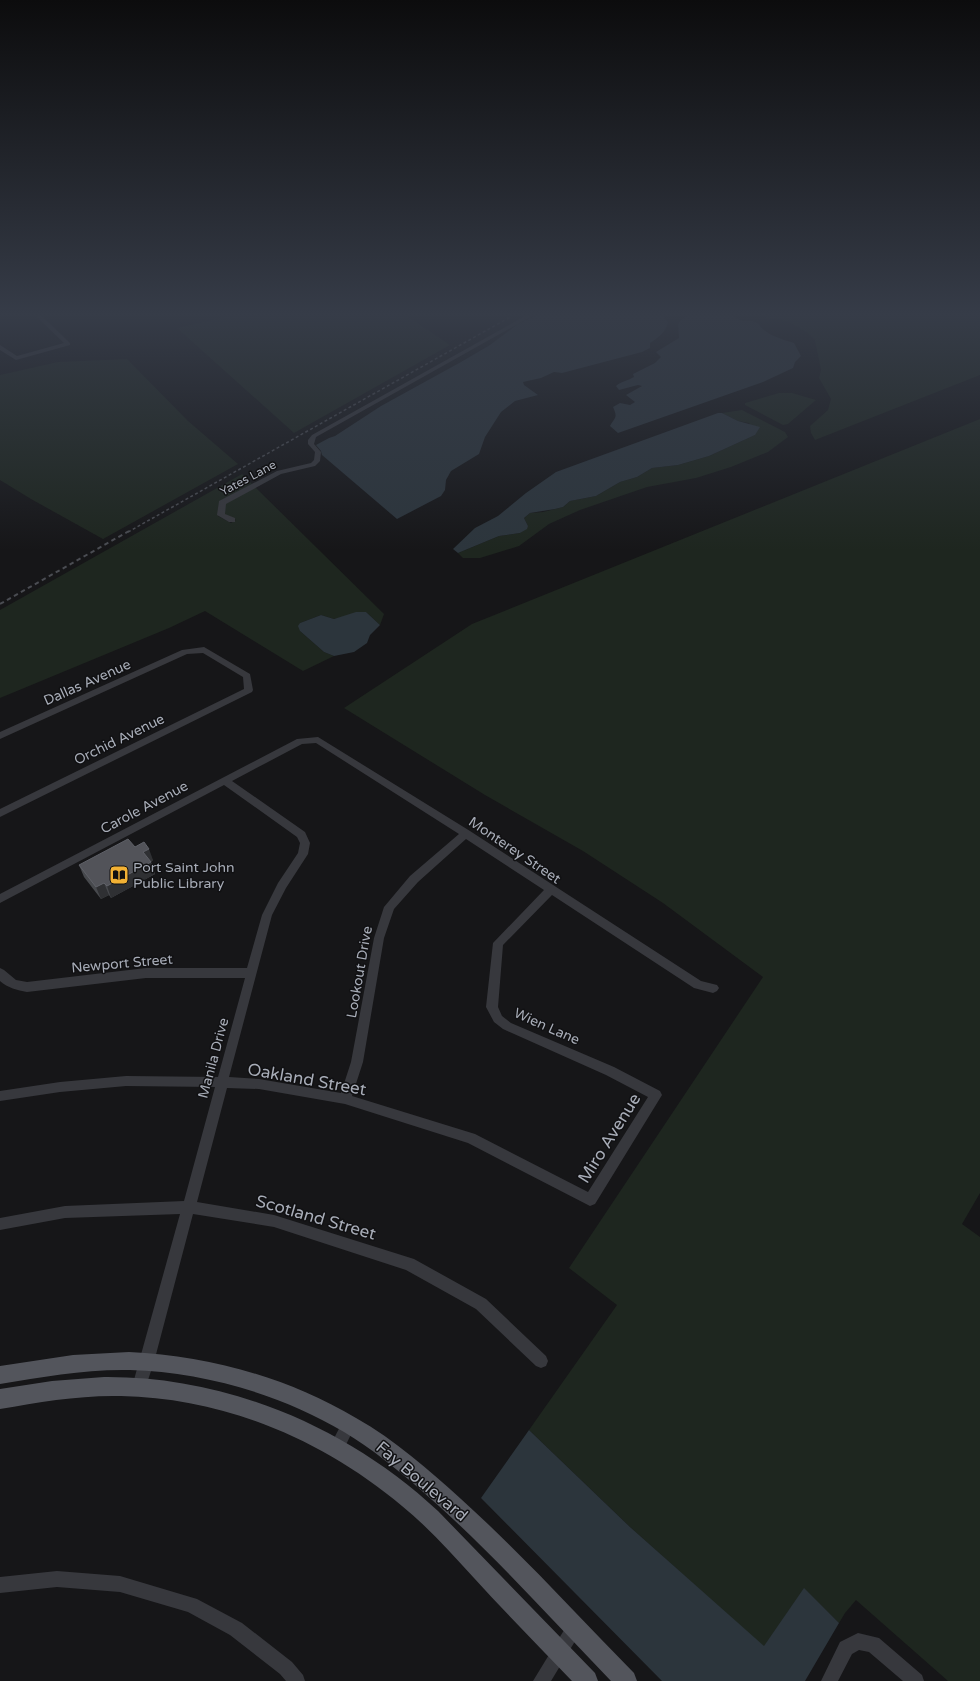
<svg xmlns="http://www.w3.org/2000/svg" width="980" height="1681" viewBox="0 0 980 1681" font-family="'Varela Round',sans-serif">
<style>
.green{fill:#1e261f}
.water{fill:#2c353c}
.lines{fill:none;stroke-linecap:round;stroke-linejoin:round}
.minor{fill:#37383d;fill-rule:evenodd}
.major{fill:#53555c;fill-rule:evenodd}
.rail-far1{stroke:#4a4c52;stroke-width:1.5;stroke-dasharray:3 2.5;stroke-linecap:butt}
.rail{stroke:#4a4c52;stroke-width:2;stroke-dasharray:4.5 3.5;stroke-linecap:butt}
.wall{fill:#47494d}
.shaded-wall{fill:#2f3033}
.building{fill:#525359;stroke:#5f6168}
.labels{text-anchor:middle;stroke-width:3;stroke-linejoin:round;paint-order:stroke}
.far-street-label{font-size:12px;fill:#a8adb8;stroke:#111113}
.street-label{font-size:14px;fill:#a8adb8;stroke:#111113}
.poi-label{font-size:14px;fill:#a8adb8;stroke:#111113;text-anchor:start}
.near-street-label{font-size:17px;fill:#a8adb8;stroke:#111113}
</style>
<rect width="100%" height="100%" fill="#161618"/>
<g class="green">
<polygon points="222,316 407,316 450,345 294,433 177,328 221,318"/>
<polygon points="751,316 980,316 980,375 815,440 811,433 810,426 828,410 831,399 819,378 821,370 815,340 808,333 789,322 779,319"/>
<polygon points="127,359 188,421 238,464 103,539 31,499 0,480 0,375 58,362"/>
<polygon points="779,393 792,393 816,400 788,424 783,425 745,405 745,403"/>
<polygon points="742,410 785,432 788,437 768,452 731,467 696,478 647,487 580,510 549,524 519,546 480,558 463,558 458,553 499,536 520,533 528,526 524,518 530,513 543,512 563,507 570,501 596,496 620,482 637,477 652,468 678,465 709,456 755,435 749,423 738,421 722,413"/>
<polygon points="980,419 980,1193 962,1224 980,1237 980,1681 948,1681 856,1600 845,1613 839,1623 804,1589 764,1647 630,1527 529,1430 617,1305 569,1268 763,977 663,903 583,851 485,795 344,708 472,624"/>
<polygon points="242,474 252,484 219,502 218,516 231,523 236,520 224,514 225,504 255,487 384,614 380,625 366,612 334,619 321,615 300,623 300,631 324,652 334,656 303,671 205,611 169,628 0,698 0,610"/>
</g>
<g class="water">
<path d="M 535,316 L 663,316 L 668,322 C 666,332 658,338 650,343 L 650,348 L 642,352 L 562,373 L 554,372 L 541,378 L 523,382 L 524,385 L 538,395 L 515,401 L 501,412 L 485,437 L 479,454 L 451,471 L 446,480 L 445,490 L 441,496 L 397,519 L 322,455 L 321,451 L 316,445 L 329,438 L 335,436 L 381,406 L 461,362 L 490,345 L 518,324 Z"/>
<path d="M 688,316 L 733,316 L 742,321 L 753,321 L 759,324 C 764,335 784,340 794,343 L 801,356 L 795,362 L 793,368 L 763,382 L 618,433 L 610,426 C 615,417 618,418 613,407 L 620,403 L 630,405 L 635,402 L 626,395 L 642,386 L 638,385 L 619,390 L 616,386 C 622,381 627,381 634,377 L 633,374 L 655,363 L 661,357 L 656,352 L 679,338 L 678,324 L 683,318 Z"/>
<polygon points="718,413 722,413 738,421 760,427 755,435 709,456 678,465 652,468 637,477 620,482 596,496 570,501 563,507 555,509 530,513 524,518 528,526 527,529 520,533 499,536 458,553 453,549 475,528 498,516 526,493 556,472"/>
<polygon points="356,612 366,612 380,625 370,635 367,643 354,652 334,656 324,652 300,631 298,626 300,623 321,615 334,619"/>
<polygon points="529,1430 630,1527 764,1646 804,1588 839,1623 805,1681 662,1681 481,1498"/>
</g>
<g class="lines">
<g class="minor">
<polygon points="36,316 42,316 70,343 70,345 16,360 0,350 0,345 17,356 64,343"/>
<polygon points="525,316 532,316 316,437 314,444 321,452 320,461 315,466 281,474 226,504 225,514 235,518 235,522 229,522 217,515 219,501 277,471 311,463 314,460 315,452 308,444 308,440 312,435"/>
<polygon points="204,647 250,674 253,690 252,692 0,817 0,809 244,689 243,677 203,653 187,654 0,739 0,732 182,650"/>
<path d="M 318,737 L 470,831 L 701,981 L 717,985 L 719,988 L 717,991 L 713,993 L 694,988 L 552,895 L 503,945 L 498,1007 L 502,1016 L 511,1023 L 614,1067 L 660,1091 L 662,1095 L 595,1204 L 590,1206 L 468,1143 L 345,1104 L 259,1089 L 227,1088 L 197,1202 L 274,1215 L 414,1259 L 486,1299 L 546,1356 L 548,1361 L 546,1366 L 541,1368 L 536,1366 L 476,1309 L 406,1270 L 274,1227 L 193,1214 L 154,1362 L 144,1392 L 139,1394 L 134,1392 L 132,1387 L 180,1214 L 65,1218 L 0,1230 L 0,1218 L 65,1206 L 184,1201 L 215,1087 L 126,1086 L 60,1092 L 0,1101 L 0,1091 L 60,1082 L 126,1076 L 218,1077 L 245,978 L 146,978 L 27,992 C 17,990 8,988 0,981 L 0,968 L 4,970 L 16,980 L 27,982 L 146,968 L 247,968 L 262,915 L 278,883 L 298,853 L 300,843 L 297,837 L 224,785 L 0,903 L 0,894 L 297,739 ZM 316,743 L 459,834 L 410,876 L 384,907 L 374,938 L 351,1062 L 341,1093 L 259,1079 L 229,1077 L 272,915 L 286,888 L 308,854 L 310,843 L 305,832 L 232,781 L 302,744 ZM 466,839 L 544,890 L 493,943 L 486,1007 L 494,1022 L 503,1029 L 606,1075 L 648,1097 L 588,1192 L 475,1134 L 352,1096 L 363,1062 L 384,938 L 394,909 L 418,882 Z"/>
<polygon points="349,1417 354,1419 356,1424 342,1453 337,1456 332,1453 329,1448 344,1419"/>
<polygon points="57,1571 120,1576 197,1599 242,1623 292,1662 303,1675 305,1681 286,1681 280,1674 230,1635 188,1612 120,1592 57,1587 0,1593 0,1577"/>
<polygon points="575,1620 581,1622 583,1628 551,1681 533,1681 569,1622"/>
<polygon points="858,1633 879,1638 922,1675 924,1681 903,1681 869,1652 859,1650 852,1654 838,1681 821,1681 840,1642"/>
</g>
<g class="major">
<path d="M 129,1352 C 209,1356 287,1377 356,1418 C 395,1440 429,1470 461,1499 C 522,1554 577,1615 634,1673 L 637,1681 L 611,1681 C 549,1617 489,1549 422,1491 C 397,1469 372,1449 344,1432 C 280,1394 203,1372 130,1370 C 86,1369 43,1377 0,1384 L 0,1366 L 73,1355 Z"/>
<path d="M 104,1377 C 227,1376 348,1427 438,1511 L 595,1673 L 598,1681 L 572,1681 C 539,1647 506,1613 474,1578 C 451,1553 428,1527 402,1506 C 323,1440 225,1398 121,1396 C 80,1395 40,1402 0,1409 L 0,1389 L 52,1381 Z"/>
</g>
<polyline class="rail-far1" points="128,532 512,316"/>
<polyline class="rail" points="0,604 129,531"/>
</g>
<polygon class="wall" points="135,847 153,860 151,862 155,874 111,898 109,895 101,899 84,877 79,865"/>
<g class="shaded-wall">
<polygon points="149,849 153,860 147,864 143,852"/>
<polygon points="151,862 155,874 111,898 107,886"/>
<polygon points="104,883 109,895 101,899 96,887"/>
</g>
<polygon class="building" points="128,839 135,847 144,842 149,849 143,852 151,862 107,886 104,883 96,887 79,865"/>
<linearGradient id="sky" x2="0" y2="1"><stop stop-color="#0c0c0d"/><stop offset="0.57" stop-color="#363c48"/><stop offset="1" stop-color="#363c48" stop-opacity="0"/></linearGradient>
<rect width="980" height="551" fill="url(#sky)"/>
<defs>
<symbol id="library-square" viewBox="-11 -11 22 22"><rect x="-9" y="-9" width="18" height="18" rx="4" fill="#f2b134" stroke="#111113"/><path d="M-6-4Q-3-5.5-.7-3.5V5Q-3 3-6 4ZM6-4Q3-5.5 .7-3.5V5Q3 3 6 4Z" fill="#111"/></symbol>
</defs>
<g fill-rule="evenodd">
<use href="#library-square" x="108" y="864" width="22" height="22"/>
</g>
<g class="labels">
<g class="far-street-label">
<text transform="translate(248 478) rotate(-28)" y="4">Yates Lane</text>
</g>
<g class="street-label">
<text transform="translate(87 682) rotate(-24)" y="5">Dallas Avenue</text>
<text transform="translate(119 739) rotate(-26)" y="5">Orchid Avenue</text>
<text transform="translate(144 807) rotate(-28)" y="5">Carole Avenue</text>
<text transform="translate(515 850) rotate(34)" y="5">Monterey Street</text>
<text transform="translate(122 963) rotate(-5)" y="5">Newport Street</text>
<text transform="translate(359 972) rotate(-80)" y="5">Lookout Drive</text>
<text transform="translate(547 1026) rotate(24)" y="5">Wien Lane</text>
<text transform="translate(213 1058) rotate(-75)" y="5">Manila Drive</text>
</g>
<g class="poi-label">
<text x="133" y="872">Port Saint John<tspan x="133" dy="16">Public Library</tspan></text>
</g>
<g class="near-street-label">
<text transform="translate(307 1079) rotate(10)" y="6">Oakland Street</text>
<text transform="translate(609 1138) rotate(-58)" y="6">Miro Avenue</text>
<text transform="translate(316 1217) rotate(16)" y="6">Scotland Street</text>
<text transform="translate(422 1481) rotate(40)" y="6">Fay Boulevard</text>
</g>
</g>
</svg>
